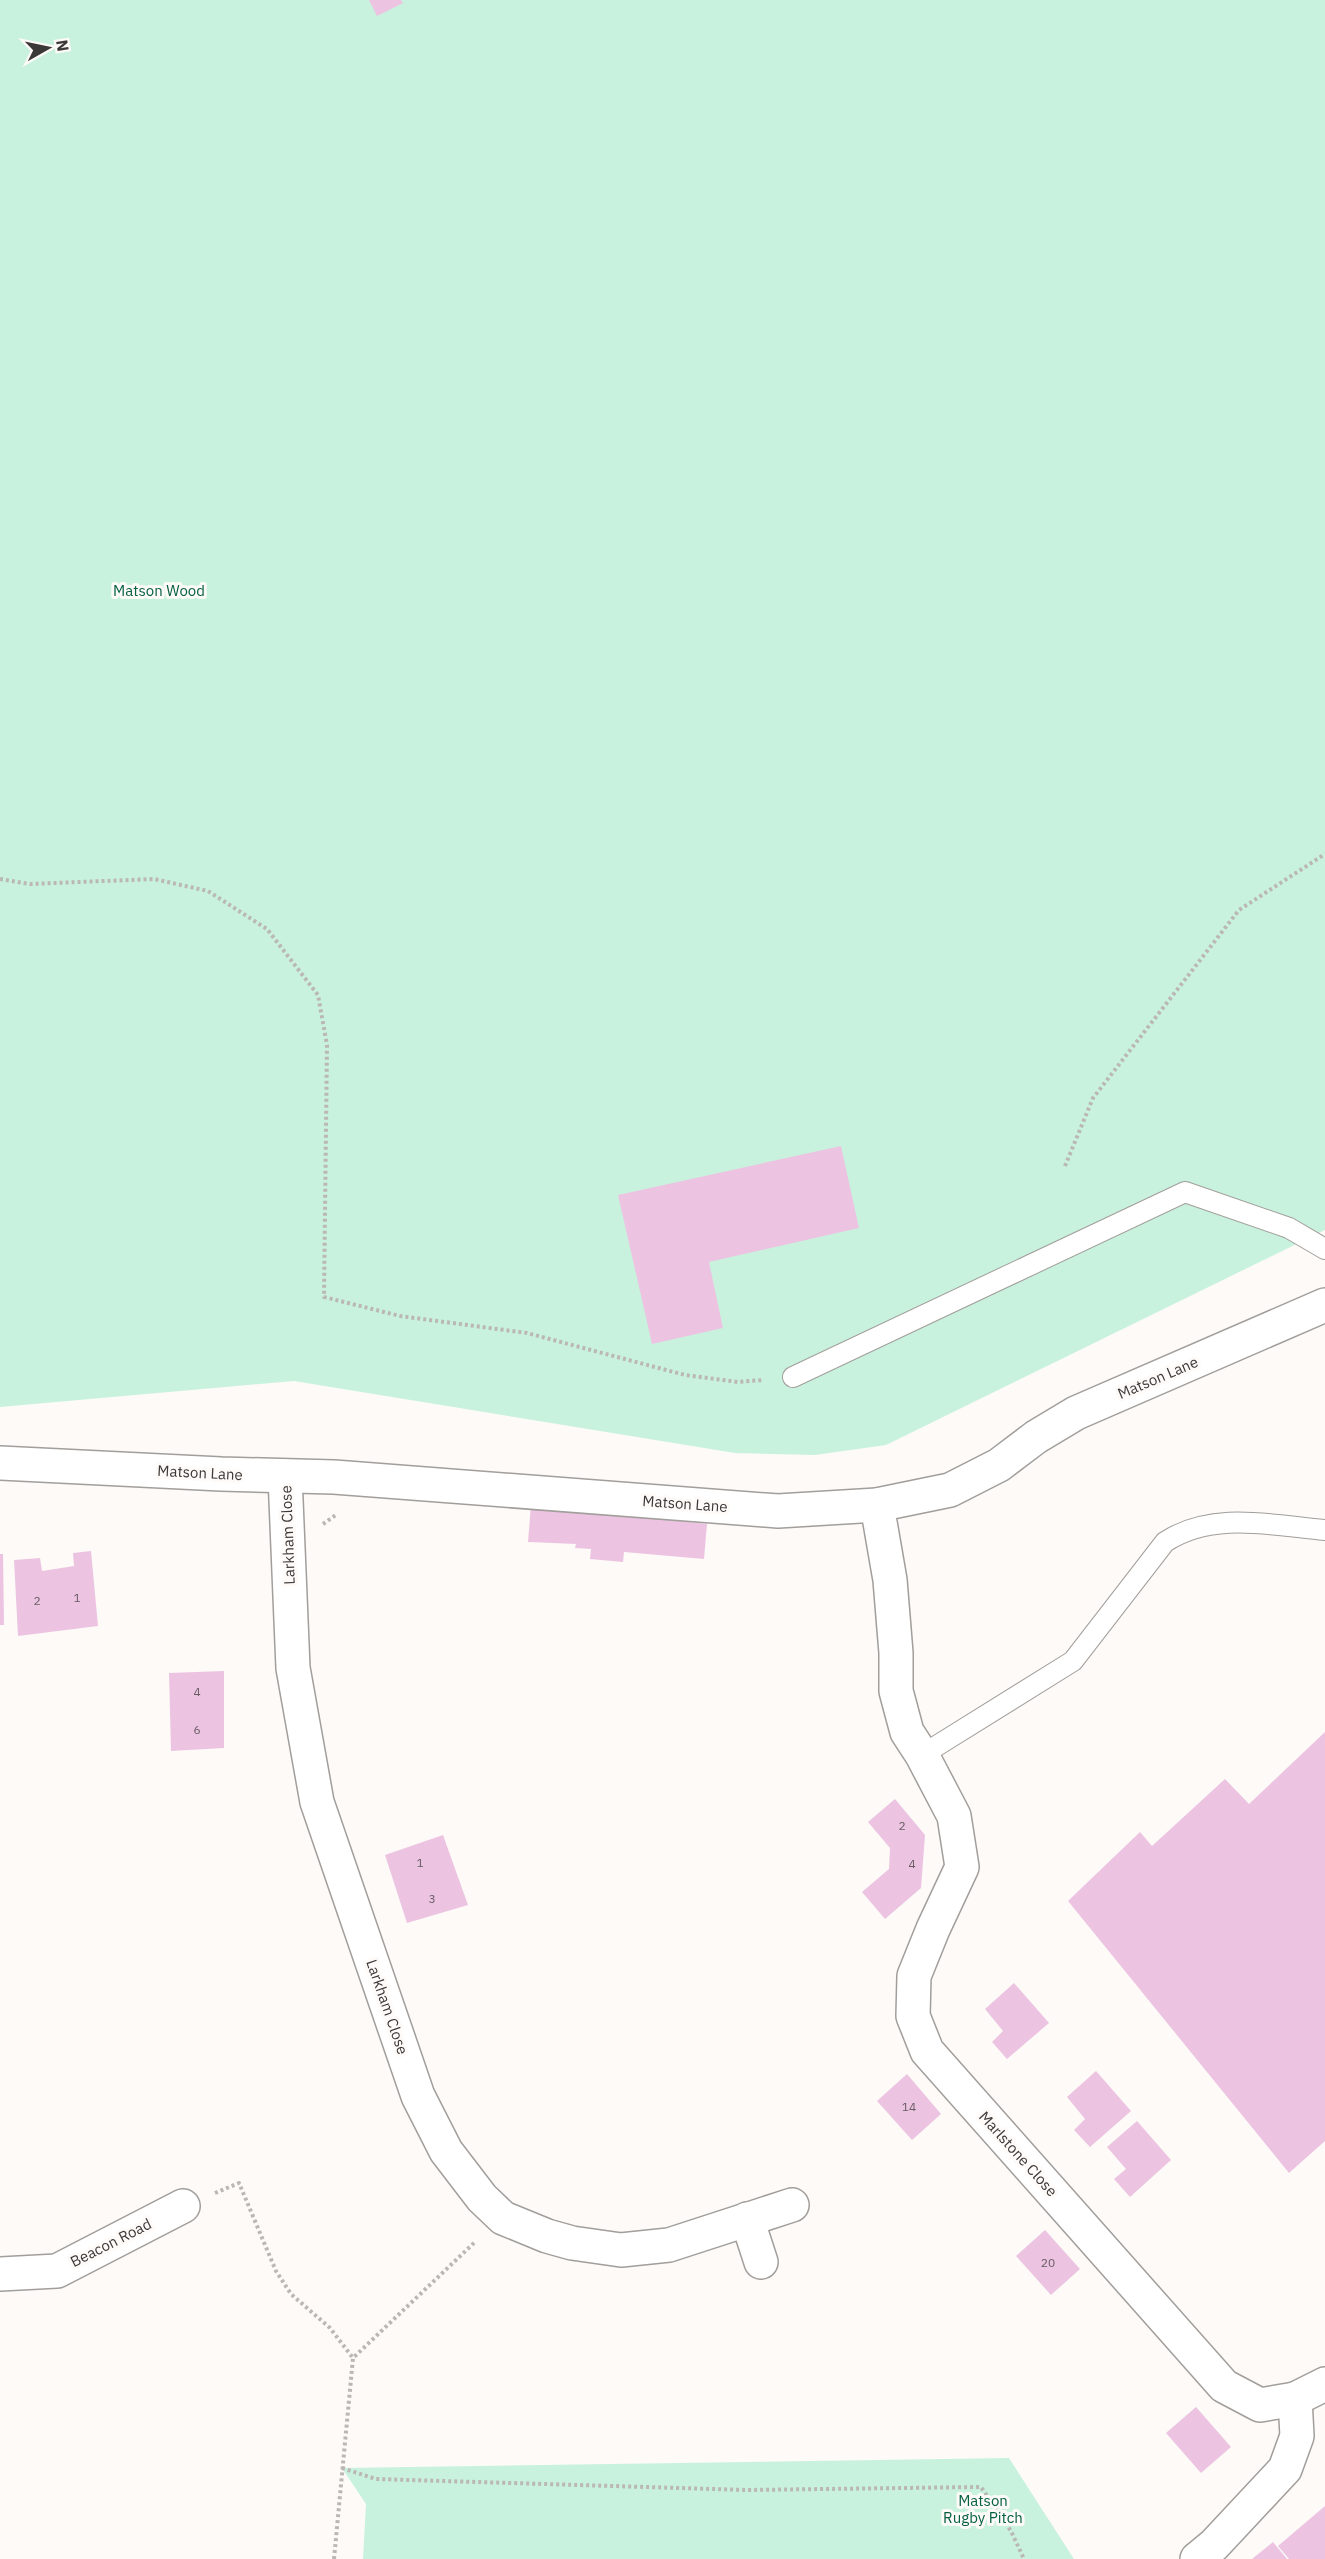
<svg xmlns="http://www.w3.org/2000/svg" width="1325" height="2559" viewBox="0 0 1325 2559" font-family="'IBM Plex Sans',sans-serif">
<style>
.green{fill:#c9f2de}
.building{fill:#ecc4e2}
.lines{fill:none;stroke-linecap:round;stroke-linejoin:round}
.service-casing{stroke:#a19e9b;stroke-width:22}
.minor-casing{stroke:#a19e9b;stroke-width:36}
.path{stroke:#bab7b5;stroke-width:4;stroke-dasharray:3 3;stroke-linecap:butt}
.service{stroke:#fff;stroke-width:20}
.minor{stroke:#fff;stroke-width:33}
.labels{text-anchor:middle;stroke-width:6;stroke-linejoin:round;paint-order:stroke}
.number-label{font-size:12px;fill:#675c62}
.park-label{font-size:15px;fill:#056044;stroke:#fdfaf7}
.street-label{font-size:15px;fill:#3b3938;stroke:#fdfaf7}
</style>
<rect width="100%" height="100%" fill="#fdfaf7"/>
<g class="green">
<polygon points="0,0 1325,0 1325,1230 886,1445 815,1455 735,1453 294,1381 0,1407"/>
<polygon points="1009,2458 1074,2559 363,2559 366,2504 342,2468"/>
</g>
<g class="building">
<polygon points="369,0 401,0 403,3 377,16"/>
<polygon points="841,1146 859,1228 709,1262 723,1328 652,1344 618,1195"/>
<polygon points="531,1505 707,1524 704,1559 624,1552 623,1562 590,1559 591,1549 575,1548 576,1544 528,1542"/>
<polygon points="91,1551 98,1626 18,1636 14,1560 40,1558 42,1571 74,1566 73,1553"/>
<polygon points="0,1554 3,1554 4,1625 0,1625"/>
<polygon points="224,1671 224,1748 171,1751 169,1673"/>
<polygon points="1325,1732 1325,2141 1289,2173 1068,1901 1140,1832 1152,1846 1225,1779 1249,1804"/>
<polygon points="895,1799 925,1835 921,1888 885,1919 862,1892 889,1869 890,1848 868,1822"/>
<polygon points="443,1835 468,1905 407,1923 385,1855"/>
<polygon points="1014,1983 1049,2023 1007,2059 992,2042 1003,2031 985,2009"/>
<polygon points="1096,2071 1131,2111 1090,2147 1074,2130 1085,2119 1067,2097"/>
<polygon points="907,2074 941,2114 912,2140 877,2101"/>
<polygon points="1137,2121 1171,2160 1130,2197 1114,2179 1126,2169 1107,2147"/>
<polygon points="1045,2230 1080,2269 1051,2295 1016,2256"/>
<polygon points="1196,2407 1231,2447 1201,2473 1166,2433"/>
<polygon points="1325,2506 1325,2559 1289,2559 1278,2546"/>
<polygon points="1273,2542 1287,2559 1252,2559"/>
</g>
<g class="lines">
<defs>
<g id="service">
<polyline points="793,1377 1185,1192 1289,1228 1325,1249"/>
<path d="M 922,1755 L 1073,1661 L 1165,1542 C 1212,1511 1271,1525 1325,1530"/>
</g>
<g id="minor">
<polyline points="0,1463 221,1474 334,1477 778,1511 877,1505 950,1490 999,1465 1036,1437 1076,1413 1325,1305"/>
<polyline points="285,1476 293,1668 317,1802 418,2096 446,2151 482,2198 503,2218 547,2236 572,2243 621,2250 669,2245 792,2205"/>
<polyline points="877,1505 890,1580 896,1653 896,1691 907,1732 922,1755 954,1816 962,1867 933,1929 914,1976 913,2016 927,2051 1224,2386 1260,2405 1295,2399 1325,2384"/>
<polyline points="747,2219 761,2262"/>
<polyline points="0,2274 57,2271 183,2206"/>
<polyline points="1197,2559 1214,2545 1285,2469 1297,2436 1295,2399"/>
</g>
</defs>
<use href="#service" class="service-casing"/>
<use href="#minor" class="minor-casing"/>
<g class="path">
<polyline points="0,879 30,884 154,879 208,891 267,929 318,995 327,1045 324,1297 400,1316 527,1333 685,1375 738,1382 763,1380"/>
<polyline points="1065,1166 1093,1098 1239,910 1325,854"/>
<polyline points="323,1524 337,1514"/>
<polyline points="215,2193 239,2183 276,2271 291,2294 330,2328 353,2358"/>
<polyline points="342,2468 376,2479 747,2490 981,2487 1011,2531 1024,2559"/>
<polyline points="334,2559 353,2358 476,2241"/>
</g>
<use href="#service" class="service"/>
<use href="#minor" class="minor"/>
</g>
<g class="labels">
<g class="number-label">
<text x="77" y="1602">1</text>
<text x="37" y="1605">2</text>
<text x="197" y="1696">4</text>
<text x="197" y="1734">6</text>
<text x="902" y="1830">2</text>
<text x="420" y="1867">1</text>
<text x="912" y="1868">4</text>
<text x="432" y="1903">3</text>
<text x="909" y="2111">14</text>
<text x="1048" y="2267">20</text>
</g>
<g class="park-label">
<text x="159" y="596">Matson Wood</text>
<text x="983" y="2506">Matson<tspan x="983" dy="17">Rugby Pitch</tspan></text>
</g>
<g class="street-label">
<text transform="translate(1158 1378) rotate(-23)" y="5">Matson Lane</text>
<text transform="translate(200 1473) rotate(3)" y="5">Matson Lane</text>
<text transform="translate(685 1504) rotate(4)" y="5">Matson Lane</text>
<text transform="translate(288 1535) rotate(-92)" y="5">Larkham Close</text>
<text transform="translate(387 2007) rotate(71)" y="5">Larkham Close</text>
<text transform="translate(1018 2154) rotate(48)" y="5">Marlstone Close</text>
<text transform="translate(111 2243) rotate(-27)" y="5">Beacon Road</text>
</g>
</g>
<g transform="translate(48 48) rotate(81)" stroke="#fdfaf7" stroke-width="4.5" paint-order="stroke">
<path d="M0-4.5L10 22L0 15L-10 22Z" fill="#3b3938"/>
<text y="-9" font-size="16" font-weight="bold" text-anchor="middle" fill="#3b3938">N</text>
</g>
</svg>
